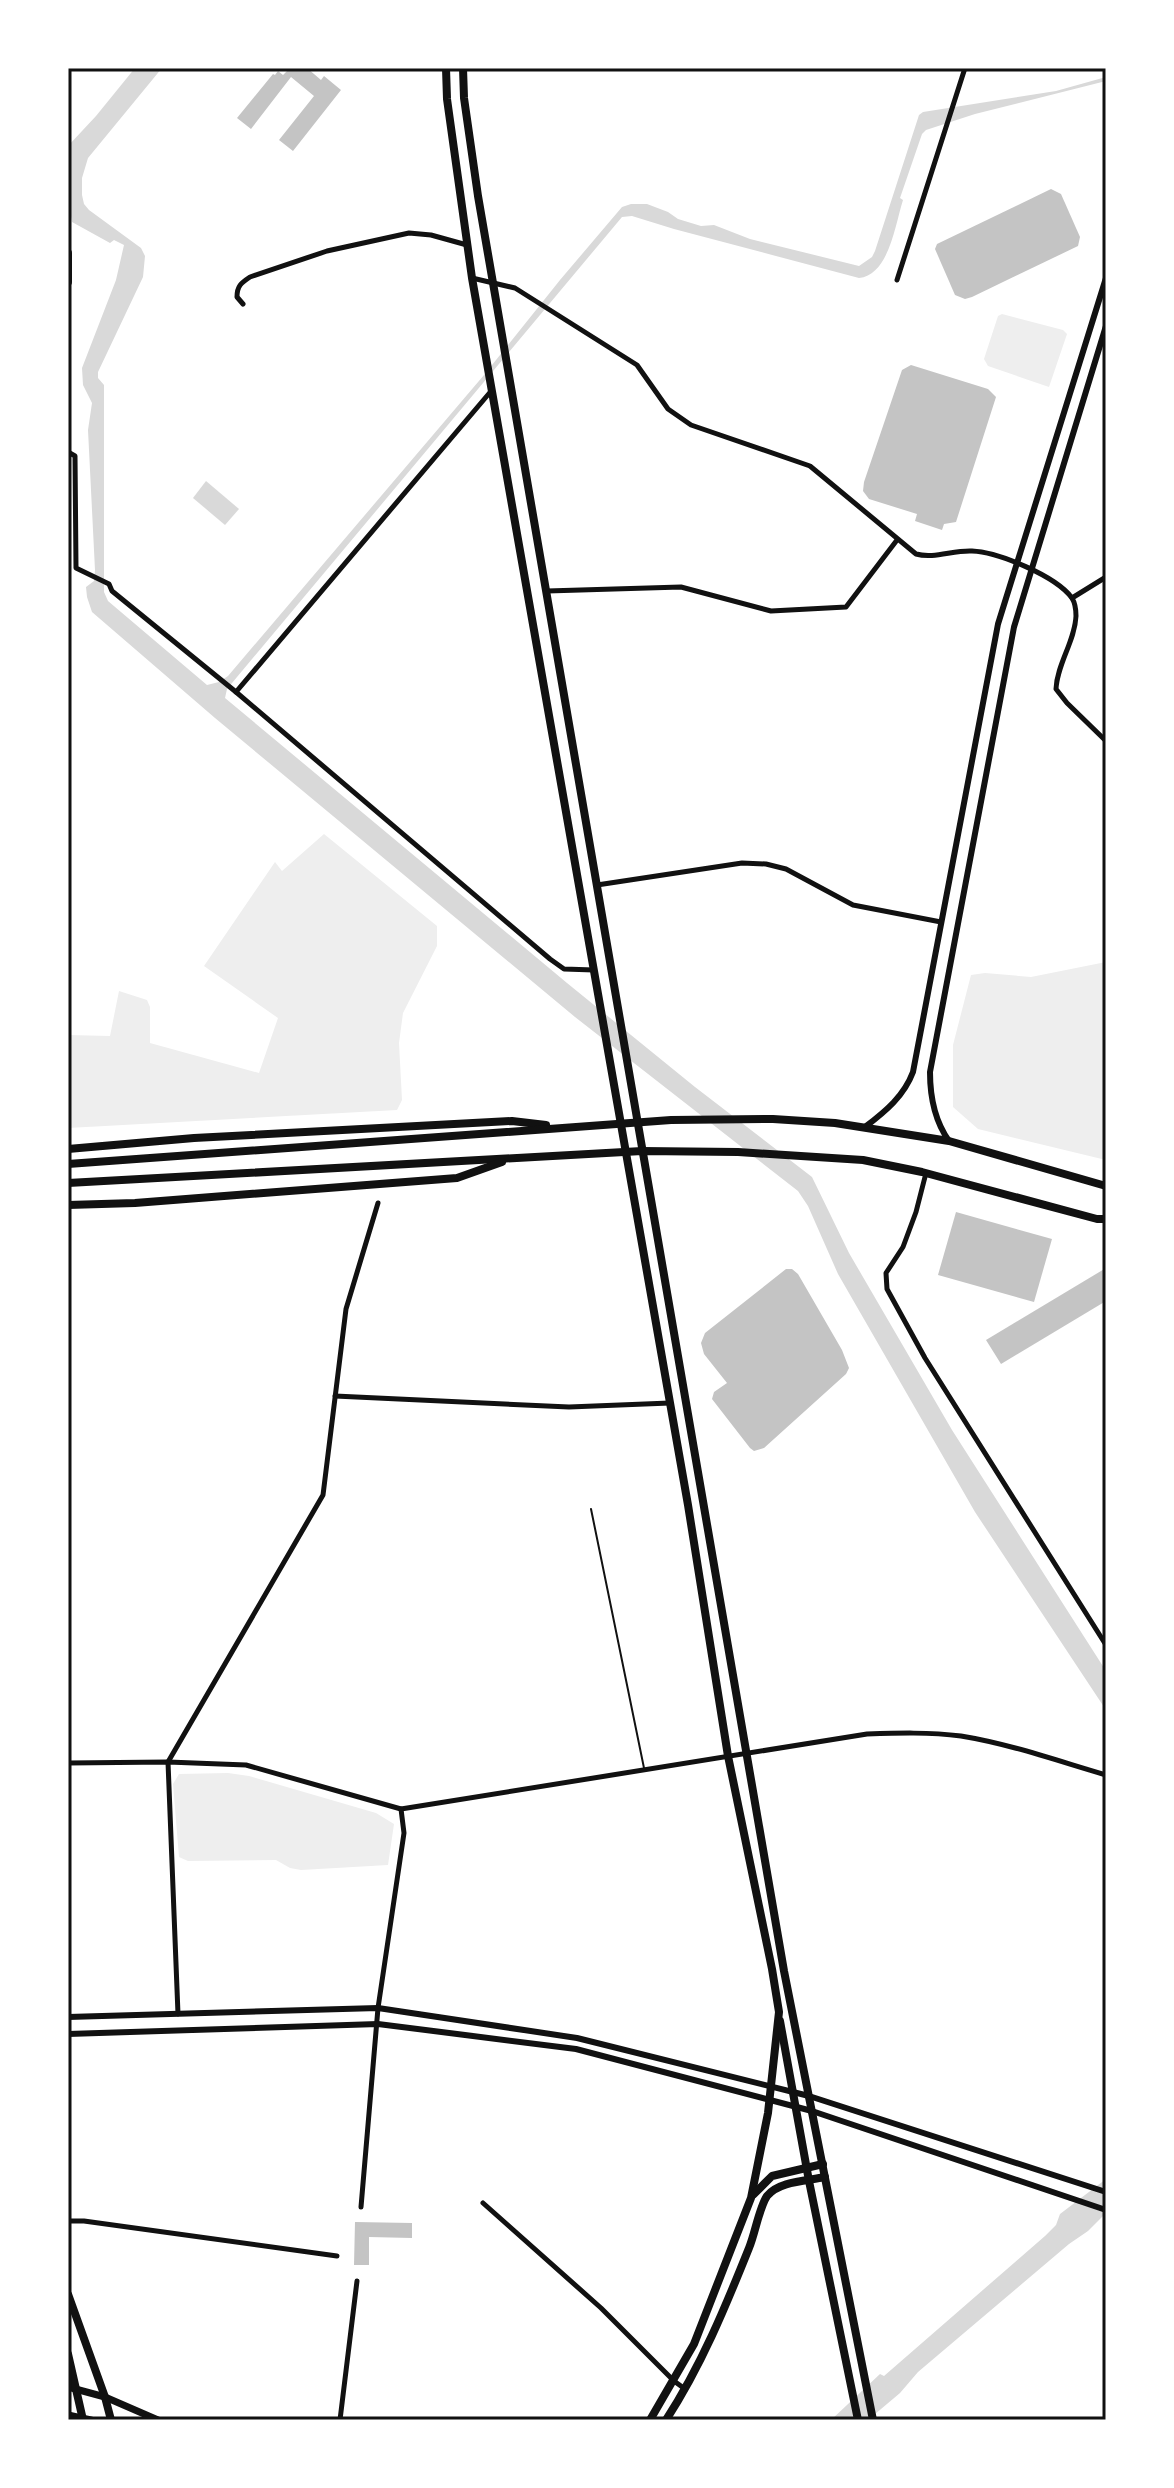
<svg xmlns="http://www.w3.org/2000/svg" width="1174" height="2488" viewBox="0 0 1174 2488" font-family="Overpass,sans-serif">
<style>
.green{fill:#eee}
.water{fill:#d9d9d9}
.building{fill:#c4c4c4}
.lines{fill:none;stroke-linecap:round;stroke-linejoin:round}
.service{stroke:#111;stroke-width:2}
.minor{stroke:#111;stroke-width:5}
.tertiary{stroke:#111;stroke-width:6}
.secondary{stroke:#111;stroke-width:7}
.primary{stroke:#111;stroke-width:8}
.neatline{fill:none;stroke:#111;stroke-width:3}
</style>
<rect width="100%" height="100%" fill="#fff"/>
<g class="green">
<polygon points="1002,314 1063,330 1067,334 1049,387 988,366 984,359 998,316"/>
<polygon points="324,834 437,926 437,946 403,1013 399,1043 402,1100 397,1110 68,1128 68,1035 110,1036 119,991 147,1000 150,1007 150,1043 259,1073 278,1018 204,966 275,862 282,871"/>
<polygon points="1106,962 1106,1160 978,1129 953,1107 953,1045 971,975 985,973 1031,977"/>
<polygon points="228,1773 249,1776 376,1813 394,1824 388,1865 301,1870 290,1868 276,1860 188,1861 179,1857 173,1784 179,1774"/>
</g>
<g class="water">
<path d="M 135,68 L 162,68 L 88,158 L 82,178 L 82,195 L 84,204 L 89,210 L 141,248 L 145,256 L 143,277 L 98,372 L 98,378 L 104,385 L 104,592 L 108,601 L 207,685 L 219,682 L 228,676 L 484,375 L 560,280 L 622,207 L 631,204 L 647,204 L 668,212 L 678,219 L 701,226 L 714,225 L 750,239 L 859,266 L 872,257 L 875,251 L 919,115 L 923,112 L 1056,91 L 1106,77 L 1106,81 L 975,114 L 926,130 L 922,134 L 900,198 L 903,200 C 895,225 889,275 859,278 L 674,229 L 632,216 L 622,217 L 227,689 L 225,698 L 567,983 L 695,1087 L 812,1177 L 849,1253 L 952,1430 L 1106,1671 L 1106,1710 L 975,1512 L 838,1274 L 808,1206 L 798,1191 L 575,1017 L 215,718 L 92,612 L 87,597 L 86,587 L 94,581 L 95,570 L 88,430 L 92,403 L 83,385 L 82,368 L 116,280 L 124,245 L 114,240 L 110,243 L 72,222 L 68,199 L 68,146 L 96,116 Z"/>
<polygon points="206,481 239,509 225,525 193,498"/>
<polygon points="1106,2179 1106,2213 1088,2231 1069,2244 918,2372 900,2393 868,2420 831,2420 880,2374 884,2376 1045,2236 1056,2225 1060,2214"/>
</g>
<g class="building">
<polygon points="286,68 307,68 321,80 324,76 341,90 293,151 279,140 314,96 291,77 251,129 237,118 273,74 275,75 278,71 283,75 288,70"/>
<polygon points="1051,189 1061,194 1080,237 1078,246 972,297 965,299 955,295 935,249 937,244"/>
<polygon points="911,365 988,389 996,397 956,522 944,524 942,530 915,521 917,514 869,499 863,491 864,482 902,370"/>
<polygon points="956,1212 1052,1239 1034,1302 938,1275"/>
<polygon points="1106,1268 1106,1301 1001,1364 986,1340"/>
<polygon points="786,1269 792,1269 798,1274 842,1350 849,1368 846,1374 764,1448 754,1451 750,1448 712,1399 714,1392 727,1383 704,1354 701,1343 705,1333"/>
<polygon points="355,2222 412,2223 412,2238 369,2237 369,2265 354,2265"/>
</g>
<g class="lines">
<polyline class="service" points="591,1509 644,1768"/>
<g class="minor">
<path d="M 472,278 L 515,288 L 637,365 L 668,409 L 691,425 L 810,466 L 916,554 C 934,559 953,550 972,551 C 998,552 1056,576 1072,598 C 1075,603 1076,611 1076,616 C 1075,641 1057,664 1056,689 L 1067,703 L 1106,741"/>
<polyline points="897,280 965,68"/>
<path d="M 243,304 L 237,297 C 237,286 241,283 250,277 L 327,251 L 409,233 L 431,235 L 467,245"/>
<polyline points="492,390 236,692 550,959 564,969 594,970"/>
<polyline points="68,452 75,456 76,568 109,584 112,591 236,692"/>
<polyline points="547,591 681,587 771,611 846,607 897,540"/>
<polyline points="1072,598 1106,577"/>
<polyline points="597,885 742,863 766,864 786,869 853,905 941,922"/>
<polyline points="926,1173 916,1212 903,1247 886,1273 887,1289 925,1358 1106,1645"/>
<polyline points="335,1396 569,1407 670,1403"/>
<path d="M 68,1763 L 168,1762 L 246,1765 L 401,1809 L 867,1734 C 898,1733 929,1732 961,1736 C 1010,1744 1058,1761 1106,1775"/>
<polyline points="178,2014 168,1762 323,1495 346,1309 378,1203"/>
<polyline points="483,2203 601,2308 674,2381 685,2389"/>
<polyline points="361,2207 378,2008 404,1833 401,1809"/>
<polyline points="68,2221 84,2221 337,2256"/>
<polyline points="340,2420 357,2281"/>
</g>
<g class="tertiary">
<path d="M 865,1127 C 886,1111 904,1096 913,1072 L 998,624 L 1106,278"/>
<path d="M 949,1141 C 934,1120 930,1097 930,1072 L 1014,627 L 1106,326"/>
<polyline points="68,2017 378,2008 577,2038 809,2096 1106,2192"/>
<polyline points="68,2034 378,2024 576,2049 812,2111 1106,2210"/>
</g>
<g class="secondary">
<polyline points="68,2387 105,2397 158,2420"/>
<polyline points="68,2415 91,2420"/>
</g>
<g class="primary">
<polyline points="446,68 447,99 472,278 688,1505 728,1756 772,1969 779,2012 768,2113 751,2198 694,2344 650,2420"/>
<polyline points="463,68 464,98 478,196 784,1971 873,2420"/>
<polyline points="68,253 68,282"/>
<polyline points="68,1149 194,1138 512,1121 546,1125"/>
<polyline points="68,1164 671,1120 773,1119 835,1123 949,1141 1106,1186"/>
<polyline points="68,1183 642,1151 738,1152 863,1160 922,1172 1097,1219 1106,1219"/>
<polyline points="68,1205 135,1203 457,1178 502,1162"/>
<polyline points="780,2021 809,2181 858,2420"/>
<polyline points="753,2195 772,2176 823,2164"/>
<polyline points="68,2294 105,2397 111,2420"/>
<polyline points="68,2354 83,2420"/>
<path d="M 666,2420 C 701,2366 725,2308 749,2248 C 755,2234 759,2208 767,2196 C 779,2181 807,2181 825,2177"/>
</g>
</g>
<rect width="1174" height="2488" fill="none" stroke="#ffffff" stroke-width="140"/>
<rect x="70" y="70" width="1034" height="2348" class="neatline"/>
</svg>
